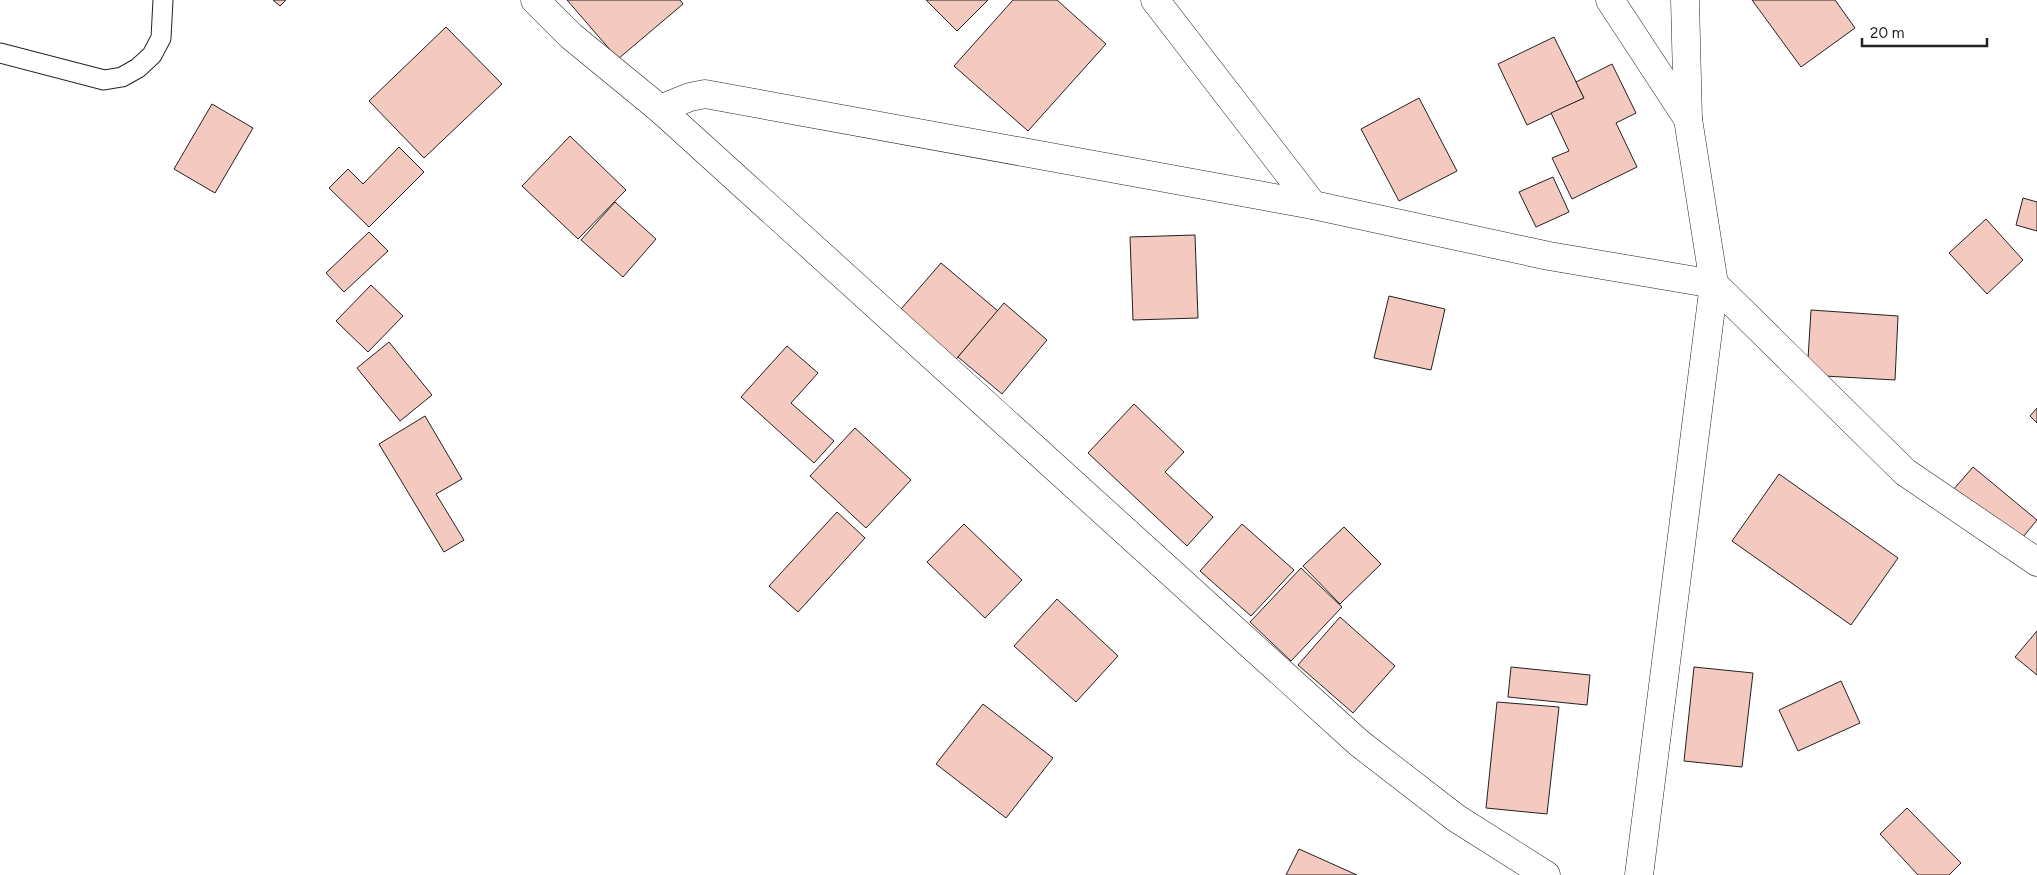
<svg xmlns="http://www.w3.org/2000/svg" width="2037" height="875" viewBox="0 0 2037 875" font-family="Figtree,sans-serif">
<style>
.building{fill:#f3c9c0;stroke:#222}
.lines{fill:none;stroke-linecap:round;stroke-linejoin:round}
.service-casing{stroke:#222;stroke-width:21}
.minor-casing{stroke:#222;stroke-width:29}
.service{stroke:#fff;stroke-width:19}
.minor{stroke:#fff;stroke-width:28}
</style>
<rect width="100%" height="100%" fill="#fff"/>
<g class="building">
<polygon points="273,0 286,0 280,6"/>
<polygon points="567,0 680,0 683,4 618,59"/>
<polygon points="926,0 988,0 957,31"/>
<polygon points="1013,0 1057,0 1106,44 1028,131 954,66"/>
<polygon points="1752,0 1835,0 1855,28 1801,67"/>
<polygon points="446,27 502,84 424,158 369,101"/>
<polygon points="1554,37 1584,98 1527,125 1498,64"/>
<polygon points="1612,64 1636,113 1616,123 1637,167 1572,199 1552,158 1569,151 1551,113 1584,98 1576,82"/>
<polygon points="1419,98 1457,171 1399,201 1361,129"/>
<polygon points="212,104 253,128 215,193 174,169"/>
<polygon points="570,136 626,190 578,239 522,186"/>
<polygon points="399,147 424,172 369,227 329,188 348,169 363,184"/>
<polygon points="1553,177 1569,212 1536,227 1519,192"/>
<polygon points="2023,198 2037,202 2037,231 2016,225"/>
<polygon points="615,202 656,239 623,277 581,240"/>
<polygon points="1986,219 2023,260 1987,294 1949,253"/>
<polygon points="369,232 388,251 344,292 326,273"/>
<polygon points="1195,235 1198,318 1133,320 1130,237"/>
<polygon points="941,263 998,311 951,365 895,316"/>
<polygon points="371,285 403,316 368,352 336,321"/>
<polygon points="1389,296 1445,309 1431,370 1374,358"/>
<polygon points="1004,303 1047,340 1002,394 958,357"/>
<polygon points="1811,310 1898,316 1895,380 1807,375"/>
<polygon points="389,342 432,395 400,421 357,368"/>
<polygon points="787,346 818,373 791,403 834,441 814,463 741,397"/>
<polygon points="1134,404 1184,452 1165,472 1213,517 1187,546 1088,453"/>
<polygon points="2037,408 2037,423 2030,416"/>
<polygon points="425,416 462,479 436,494 464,540 444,552 379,444"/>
<polygon points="855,428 911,480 866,528 810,476"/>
<polygon points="1973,467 2037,520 2018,543 1953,490"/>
<polygon points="1779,474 1898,558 1851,625 1732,541"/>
<polygon points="837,512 865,538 798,612 769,586"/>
<polygon points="964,524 1022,580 985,618 927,562"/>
<polygon points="1242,524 1294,570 1251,616 1200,571"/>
<polygon points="1344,527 1381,564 1340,604 1303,566"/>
<polygon points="1301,568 1342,607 1291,661 1250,622"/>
<polygon points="1057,599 1118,656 1076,702 1014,646"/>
<polygon points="1340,617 1395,666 1353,713 1298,665"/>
<polygon points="2037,631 2037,675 2015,657"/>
<polygon points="1511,667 1590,675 1587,705 1508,697"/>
<polygon points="1694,667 1753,673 1742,767 1684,761"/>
<polygon points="1841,681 1860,723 1798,751 1779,710"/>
<polygon points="1497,702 1559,707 1547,814 1486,808"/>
<polygon points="983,704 1053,758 1006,818 936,764"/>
<polygon points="1907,808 1961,863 1949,875 1918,875 1880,834"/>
<polygon points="1299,849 1357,875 1286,875"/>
</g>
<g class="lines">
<defs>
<polyline id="service" points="0,53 104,80 122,77 138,68 152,55 161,38 163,0"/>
<g id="minor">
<polyline points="535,0 571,36 660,109 1359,743 1456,818 1546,875"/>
<polyline points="1155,0 1313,205"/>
<polyline points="1610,0 1688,119"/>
<polyline points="660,109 690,97 705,94 1313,205 1549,256 1714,284 1905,472 2037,562"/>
<polyline points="1639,875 1714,284 1688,119 1685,0"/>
</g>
</defs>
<use href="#service" class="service-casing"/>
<use href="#minor" class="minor-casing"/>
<use href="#service" class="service"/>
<use href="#minor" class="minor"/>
</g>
<path d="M1862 38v8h125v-8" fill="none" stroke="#222222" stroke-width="2.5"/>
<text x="1870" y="38" font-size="15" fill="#222222" stroke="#ffffff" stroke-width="4" paint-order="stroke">20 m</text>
</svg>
